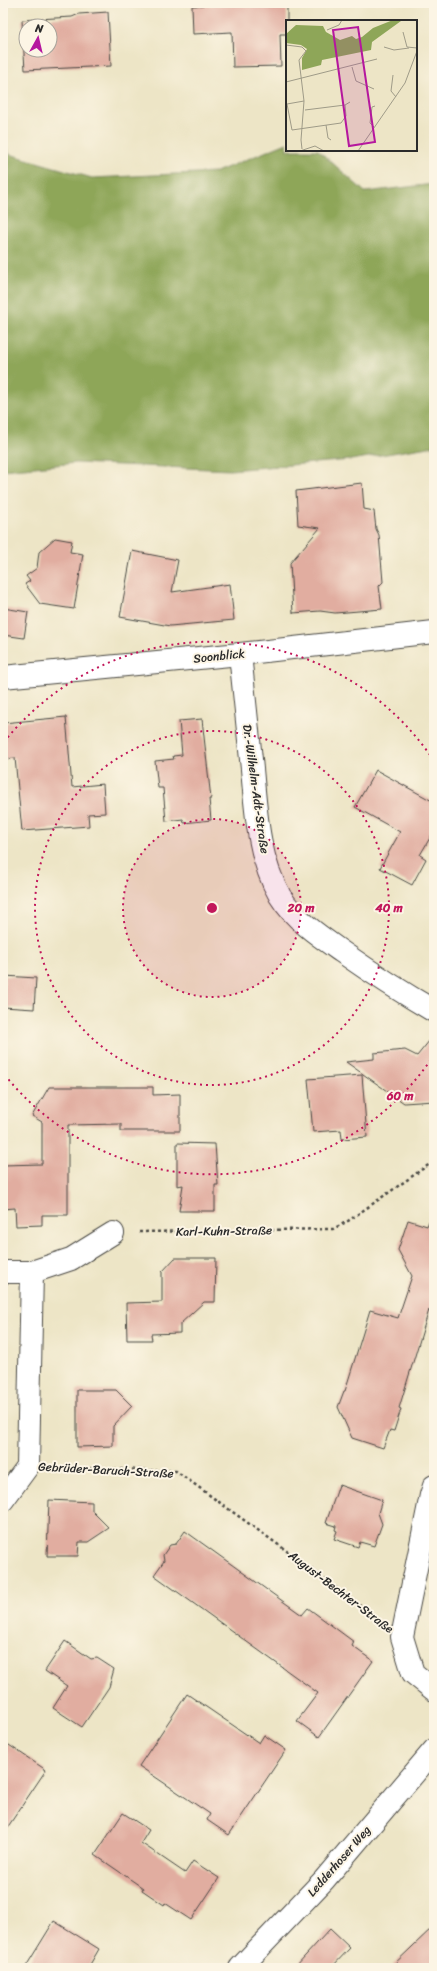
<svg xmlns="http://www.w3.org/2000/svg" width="437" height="1971" viewBox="0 0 437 1971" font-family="Sriracha,sans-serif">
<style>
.forest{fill:#8ea658;stroke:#5c6842}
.building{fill:#e1ada0;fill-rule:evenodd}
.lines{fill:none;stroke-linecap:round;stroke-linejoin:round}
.minor-casing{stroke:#484742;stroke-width:24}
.path{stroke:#484742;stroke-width:2.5;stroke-dasharray:3 3;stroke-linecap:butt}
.minor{stroke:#fff;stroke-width:22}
.ring{fill:none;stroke:#c2185b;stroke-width:2;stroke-dasharray:2 4}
.labels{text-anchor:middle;stroke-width:4;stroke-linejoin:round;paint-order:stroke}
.street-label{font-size:12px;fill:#2b2b2b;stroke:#fcf5e5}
.inset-road{fill:none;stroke:#9f9b88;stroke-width:1}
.view{fill:#b5179e;fill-opacity:0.15;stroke:#b5179e;stroke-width:2}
.inset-edge{fill:none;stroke:#2b2b2b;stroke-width:2}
.centre{fill:#c2185b;stroke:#fcf5e5;stroke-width:2}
.ring-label{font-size:12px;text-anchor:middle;font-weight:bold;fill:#c2185b;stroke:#fcf5e5;stroke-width:4;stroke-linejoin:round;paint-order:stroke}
</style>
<rect width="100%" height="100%" fill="#fcf5e5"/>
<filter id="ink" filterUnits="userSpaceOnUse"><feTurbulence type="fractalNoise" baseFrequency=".025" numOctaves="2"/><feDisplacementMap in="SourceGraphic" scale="8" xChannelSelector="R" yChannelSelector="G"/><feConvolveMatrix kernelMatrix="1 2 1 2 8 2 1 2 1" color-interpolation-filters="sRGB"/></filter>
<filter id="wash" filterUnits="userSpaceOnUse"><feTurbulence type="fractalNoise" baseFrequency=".012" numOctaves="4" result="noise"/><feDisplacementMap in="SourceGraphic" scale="16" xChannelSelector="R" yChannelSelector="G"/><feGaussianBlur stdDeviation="0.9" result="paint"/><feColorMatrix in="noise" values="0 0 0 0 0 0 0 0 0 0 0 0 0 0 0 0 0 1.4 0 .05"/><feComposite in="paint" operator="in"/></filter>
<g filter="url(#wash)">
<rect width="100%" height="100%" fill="#ede5c6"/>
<polygon class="forest" points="3,140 9,154 92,178 216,172 287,143 287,150 318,150 365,192 434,184 434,446 351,460 230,470 76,463 3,470"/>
<g id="blocks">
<g class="building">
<polygon points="254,3 287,3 287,34 280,34 281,66 233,67 232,32 193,34 192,6"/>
<path d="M 108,12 L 111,66 L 25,70 L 22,20 L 72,17 L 79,14 ZM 26,26 L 50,26 L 50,50 L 26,50 Z"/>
<polygon points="362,483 364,509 374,511 376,529 379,535 383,582 379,586 382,609 335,613 320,611 293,613 290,563 320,528 298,525 296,491"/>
<polygon points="55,538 72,541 70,552 83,554 74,609 40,604 25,584 30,581 26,576 37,568 39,552"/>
<polygon points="132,551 178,560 172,592 230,584 234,620 170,626 120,617"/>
<polygon points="3,608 28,612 24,638 3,635"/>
<polygon points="66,717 72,787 103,784 105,813 88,814 89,826 22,831 15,758 3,759 3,723"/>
<polygon points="202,719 211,799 209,799 211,820 184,823 183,819 166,821 163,788 158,788 155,761 174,759 173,756 182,755 179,721"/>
<polygon points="376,770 434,802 434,831 420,855 426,859 412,885 380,868 400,832 355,807"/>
<polygon points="5,976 36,978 34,1009 3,1007"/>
<polygon points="434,1035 434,1101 404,1103 346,1062 374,1059 374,1053 405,1050 417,1056"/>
<polygon points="362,1075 367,1137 342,1139 341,1130 313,1132 308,1079"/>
<polygon points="49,1087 153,1087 153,1095 180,1094 180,1131 121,1131 121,1124 68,1125 68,1215 42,1215 42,1225 16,1226 15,1208 3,1209 3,1165 42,1164 42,1122 32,1116"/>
<polygon points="177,1143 215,1144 218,1185 215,1185 215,1211 179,1211 183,1185 177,1186"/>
<polygon points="408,1220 427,1226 429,1221 434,1222 434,1319 429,1310 399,1408 401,1409 394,1431 390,1430 383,1448 352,1438 338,1407 344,1391 345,1391 370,1310 398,1318 412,1276 398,1250"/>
<polygon points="175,1258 216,1258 215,1302 204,1302 180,1324 180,1333 151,1334 152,1340 127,1340 126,1303 162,1302 162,1272"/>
<polygon points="77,1390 116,1390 132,1406 113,1426 113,1446 77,1447"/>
<polygon points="339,1485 382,1500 378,1513 382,1524 374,1546 360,1542 358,1547 334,1539 337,1531 335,1530 336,1526 326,1523"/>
<polygon points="49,1500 92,1502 92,1511 109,1528 88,1542 79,1542 78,1556 47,1556"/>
<polygon points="185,1531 302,1615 308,1608 354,1642 352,1646 373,1661 319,1737 297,1721 318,1693 154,1575 164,1561 163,1555 170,1545 176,1544"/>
<polygon points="65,1641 91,1659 97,1658 114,1669 109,1687 82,1727 53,1708 67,1686 45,1671"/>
<polygon points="187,1694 259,1743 264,1735 286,1750 229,1835 207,1820 210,1814 139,1766"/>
<polygon points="3,1741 46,1770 3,1834"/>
<polygon points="123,1813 149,1830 141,1843 185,1873 193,1861 219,1878 191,1920 165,1903 164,1905 142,1890 143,1888 95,1855"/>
<polygon points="54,1921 99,1949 88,1968 25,1968"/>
<polygon points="434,1926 434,1968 390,1968"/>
<polygon points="330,1929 350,1948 331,1968 294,1968"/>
</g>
</g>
</g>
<g filter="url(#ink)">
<use href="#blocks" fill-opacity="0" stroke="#484742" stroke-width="1"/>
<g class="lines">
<defs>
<g id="minor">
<path d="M 240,654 C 244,693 248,731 252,769 C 256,811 258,858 280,896 C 295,920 319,936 342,952 C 372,973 403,993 434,1011"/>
<polyline points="3,677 240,654 434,632"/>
<polyline points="3,1272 32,1272 71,1259 113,1233"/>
<polyline points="434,1486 431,1495 402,1637 413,1673 434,1690"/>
<polyline points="3,1500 28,1466 32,1272"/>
<polyline points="240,1968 324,1880 434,1750"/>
</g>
</defs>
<use href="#minor" class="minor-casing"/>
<g class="path">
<polyline points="139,1232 333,1229 348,1221 434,1161"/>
<polyline points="54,1467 176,1471 280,1546 379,1620"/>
</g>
<use href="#minor" class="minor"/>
</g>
</g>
<circle cx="212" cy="908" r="89" fill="#c2185b" fill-opacity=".12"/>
<g class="ring">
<circle cx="212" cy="908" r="89"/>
<circle cx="212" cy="908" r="177"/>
<path d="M434 1055A266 266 0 0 1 4 1074M4 742A266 266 0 0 1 434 761"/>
</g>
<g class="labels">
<g class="street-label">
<text transform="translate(219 656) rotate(-6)" y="4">Soonblick</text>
<text transform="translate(256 789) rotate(82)" y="4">Dr.-Wilhelm-Adt-Straße</text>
<text transform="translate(224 1231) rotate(-1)" y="4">Karl-Kuhn-Straße</text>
<text transform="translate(106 1470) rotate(3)" y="4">Gebrüder-Baruch-Straße</text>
<text transform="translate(341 1592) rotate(37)" y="4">August-Bechter-Straße</text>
<text transform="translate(339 1861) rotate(-49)" y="4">Ledderhoser Weg</text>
</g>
</g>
<g transform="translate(286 20)">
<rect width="131" height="131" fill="#ede5c6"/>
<path d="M 107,0 L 115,1 L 86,22 L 85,30 L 36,40 L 35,45 L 16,50 L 16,38 L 21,29 L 15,25 L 0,23 L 0,14 L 10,5 L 37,6 L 40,12 L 54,20 L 66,16 L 70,19 L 76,17 L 87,8 Z" fill="#8ea658"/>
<path class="inset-road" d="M 41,10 L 53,5 L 56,0M 117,12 L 121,27 L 131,28M 0,25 L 16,27 L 20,31 L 13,40 L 18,81 L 15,120 L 16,129M 98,27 L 108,30 L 123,28M 66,47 L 70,61 L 88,69M 107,55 L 105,71 L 110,77M 0,62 L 91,39M 18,81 L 1,84 L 6,110 L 55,103 L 60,96 L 59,85M 19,90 L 59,85 L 64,82M 40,105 L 42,118 L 45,120M 88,107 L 84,103 L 86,87 L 89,86M 14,131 L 29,126 L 38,131M 72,131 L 119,63 L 131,31"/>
<path class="view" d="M 72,7 L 89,122 L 63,126 L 47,10 Z"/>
<rect width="131" height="131" class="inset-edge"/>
</g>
<circle cx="212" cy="908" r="6" class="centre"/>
<g class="ring-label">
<text x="301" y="912">20 m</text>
<text x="389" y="912">40 m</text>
<text x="400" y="1100">60 m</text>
</g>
<rect width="437" height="1971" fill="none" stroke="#fcf5e5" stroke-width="16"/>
<g transform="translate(38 38) rotate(8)"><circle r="19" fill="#fcf5e5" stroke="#a8a49b"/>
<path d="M0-3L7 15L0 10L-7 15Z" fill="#b5179e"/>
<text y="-6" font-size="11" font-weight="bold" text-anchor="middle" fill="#2b2b2b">N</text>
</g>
</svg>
